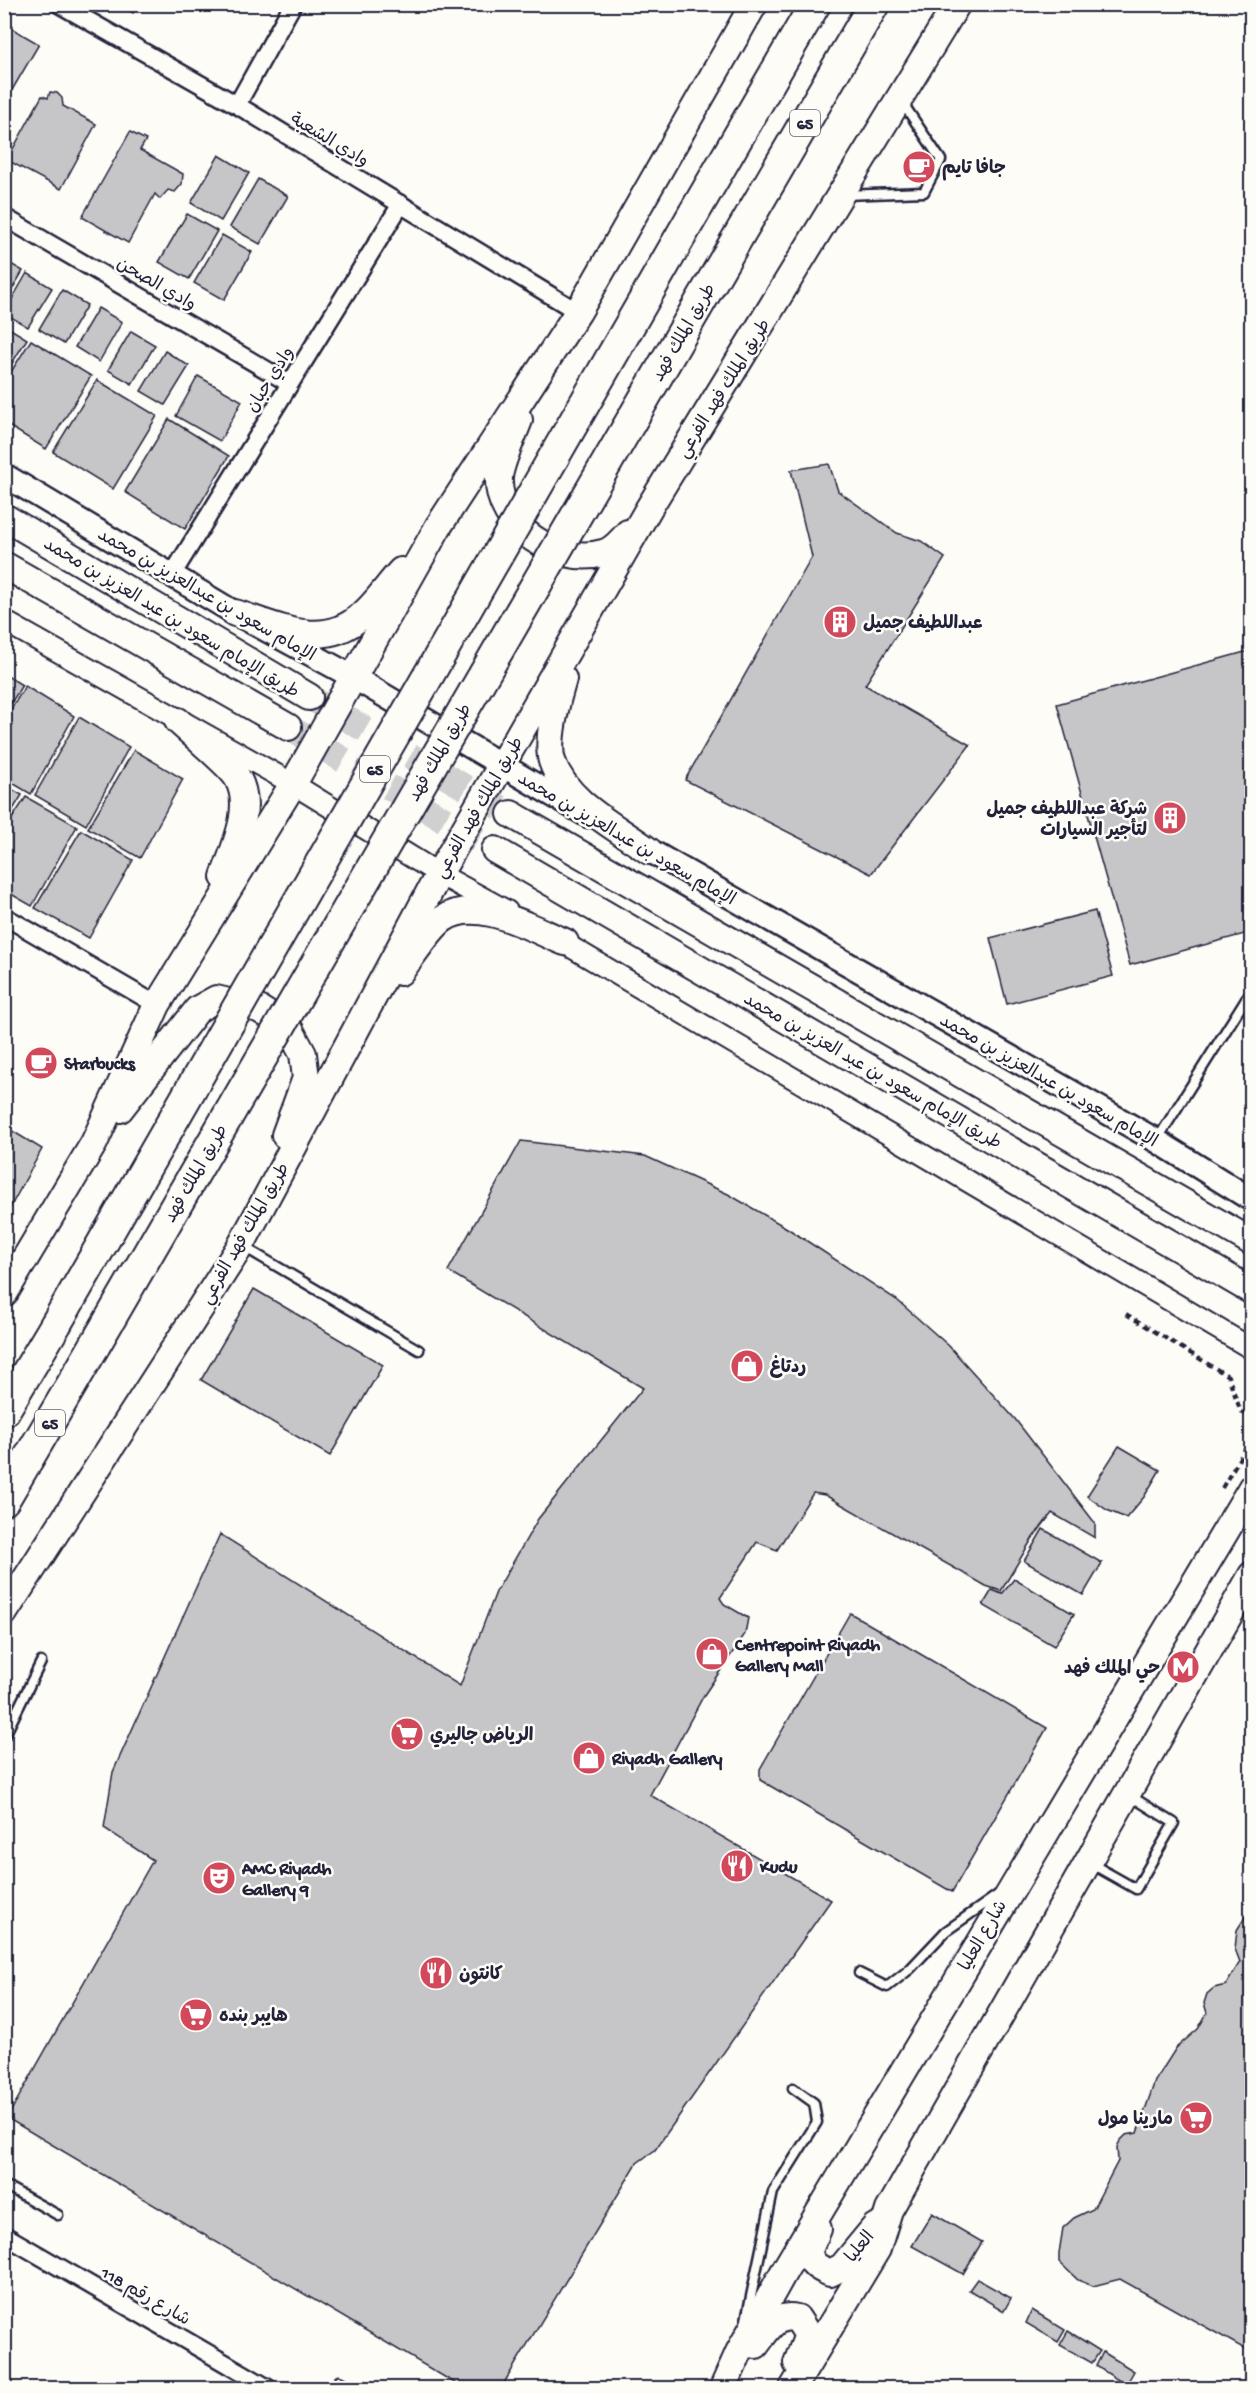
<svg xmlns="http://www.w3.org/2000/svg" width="1256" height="2393" viewBox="0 0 1256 2393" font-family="'Gochi Hand','Playpen Sans Arabic',sans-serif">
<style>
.building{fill:#c6c6c8;stroke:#22223b;stroke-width:1.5}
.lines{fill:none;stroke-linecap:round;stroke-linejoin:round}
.primary-tunnel{stroke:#d1d0d1;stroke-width:26;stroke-dasharray:26 13;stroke-linecap:butt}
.service-casing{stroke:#22223b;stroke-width:13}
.minor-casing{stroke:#22223b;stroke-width:21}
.tertiary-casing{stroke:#22223b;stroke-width:24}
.secondary-casing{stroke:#22223b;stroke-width:27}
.primary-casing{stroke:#22223b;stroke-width:30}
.motorway-casing{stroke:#22223b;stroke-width:34}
.path{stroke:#22223b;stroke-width:4;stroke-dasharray:6 4.5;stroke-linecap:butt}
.service{stroke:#fdfcf7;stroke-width:8}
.minor{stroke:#fdfcf7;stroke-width:16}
.tertiary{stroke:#fdfcf7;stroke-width:20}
.secondary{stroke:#fdfcf7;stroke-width:22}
.primary{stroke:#fdfcf7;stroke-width:26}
.motorway{stroke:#fdfcf7;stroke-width:30}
.motorway-bridge-casing{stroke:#22223b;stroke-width:34;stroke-linecap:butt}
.motorway-bridge{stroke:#fdfcf7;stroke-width:30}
.labels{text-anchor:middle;stroke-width:5;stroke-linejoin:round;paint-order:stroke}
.shield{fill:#fdfcf7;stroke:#646373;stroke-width:1.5}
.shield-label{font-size:16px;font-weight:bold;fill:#22223b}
.street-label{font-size:18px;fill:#22223b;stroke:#fdfcf7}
.poi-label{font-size:18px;font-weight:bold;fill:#22223b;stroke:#fdfcf7;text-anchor:start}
</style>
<rect width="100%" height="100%" fill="#fdfcf7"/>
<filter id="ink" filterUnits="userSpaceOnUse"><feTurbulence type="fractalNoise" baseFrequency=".0167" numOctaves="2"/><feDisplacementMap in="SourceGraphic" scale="12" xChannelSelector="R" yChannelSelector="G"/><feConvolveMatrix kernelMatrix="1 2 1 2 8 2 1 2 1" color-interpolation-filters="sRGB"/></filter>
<g filter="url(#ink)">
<g class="building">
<polygon points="120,4 138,4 133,13"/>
<polygon points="11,28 39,44 8,97 4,95 4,29"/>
<polygon points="50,92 57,93 62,98 63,106 96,124 61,189 7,160 42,96 48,98"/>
<polygon points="130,132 146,140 140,150 183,174 182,184 175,192 168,190 160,199 155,194 128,243 82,217"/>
<polygon points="219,155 249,173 221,221 191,203"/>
<polygon points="258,179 288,196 260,244 230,227"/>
<polygon points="187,214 217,231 189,279 159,262"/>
<polygon points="222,235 252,252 224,300 194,283"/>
<polygon points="4,260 23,271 4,303"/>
<polygon points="27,273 52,288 28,327 4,313"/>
<polygon points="62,290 87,305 64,344 39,329"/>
<polygon points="98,308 122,322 99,362 75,347"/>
<polygon points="4,325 27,339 4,376"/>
<polygon points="131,331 155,345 132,384 108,370"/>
<polygon points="31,340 91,376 46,449 4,423 4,383"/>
<polygon points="165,351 189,366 165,405 141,391"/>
<polygon points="198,376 242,401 220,441 176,416"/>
<polygon points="97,380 157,416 113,489 53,452"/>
<polygon points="169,419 229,456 185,529 125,492"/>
<polygon points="829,464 838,491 897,533 921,541 945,558 865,685 970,745 871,874 685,780 812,557 791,470"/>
<polygon points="1252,650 1252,932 1130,965 1057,704"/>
<polygon points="4,674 22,685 4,715"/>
<polygon points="25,686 74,716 31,794 4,778 4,721"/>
<polygon points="79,717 129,747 86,825 35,795"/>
<polygon points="134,750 183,779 140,858 88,828"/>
<polygon points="4,785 22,795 4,824"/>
<polygon points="26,797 77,826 32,906 4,890 4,831"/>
<polygon points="81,830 133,860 89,938 35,908"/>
<polygon points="1095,911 1113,976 1007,1004 990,938"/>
<polygon points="4,1126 42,1149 5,1217 4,1217"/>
<polygon points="521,1141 645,1156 728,1194 787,1228 897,1300 949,1346 1015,1419 1095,1523 1095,1538 1052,1513 1032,1539 1001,1591 986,1586 825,1495 813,1493 777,1550 757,1542 720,1598 724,1604 748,1618 745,1634 704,1695 650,1795 831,1900 655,2150 637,2163 501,2388 463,2388 7,2118 153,1860 104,1828 113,1772 220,1534 460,1686 496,1592 538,1519 643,1388 448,1271"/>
<polygon points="254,1289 383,1365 330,1456 201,1380"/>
<polygon points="1119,1446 1160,1470 1144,1497 1126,1518 1107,1510 1087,1496"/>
<polygon points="1043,1529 1102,1563 1083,1595 1024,1561"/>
<polygon points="1014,1579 1074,1614 1054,1646 983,1605 992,1590 1002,1594"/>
<polygon points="850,1613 1047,1728 952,1892 760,1780 760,1769"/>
<polygon points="1252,1906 1252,2353 1120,2279 1093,2286 1078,2280 1059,2262 1059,2253 1063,2228 1074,2218 1093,2209 1118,2161 1117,2147 1120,2141 1126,2135 1137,2133 1155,2081 1176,2048 1198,2029 1207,2013 1204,2003 1207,1994 1214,1988 1226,1985 1240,1962 1235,1949 1237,1930"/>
<polygon points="932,2213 982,2242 963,2274 912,2246"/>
<polygon points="977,2279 1011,2298 1004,2311 969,2290"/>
<polygon points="1032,2310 1065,2330 1058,2342 1026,2323"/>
<polygon points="1068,2331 1100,2351 1092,2363 1060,2345"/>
<polygon points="1103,2352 1134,2371 1126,2385 1096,2366"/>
</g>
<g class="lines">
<g class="primary-tunnel">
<polyline points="309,697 511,814"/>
<polyline points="288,727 495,850"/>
</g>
<defs>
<g id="service">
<polyline points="845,195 924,192 941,160 902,102"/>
<polyline points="1157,1140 1247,997 1252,996"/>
<polyline points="244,1247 419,1350"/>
<polyline points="4,1737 41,1662"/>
<polyline points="1090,1863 1136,1889 1174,1823 1129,1795"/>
<polyline points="859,1973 887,1987 910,1969 946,1931 999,1894"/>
<polyline points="4,2185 58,2215"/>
<polyline points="746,2320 773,2192 817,2122 814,2103 793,2088"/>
<polyline points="339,2381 353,2388"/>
</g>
<g id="minor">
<polyline points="59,4 237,105 578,312"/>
<polyline points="237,105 293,4"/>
<polyline points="4,217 289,383"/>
<polyline points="172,575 401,204"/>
<polyline points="4,916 157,1005"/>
<polyline points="4,2235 268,2388"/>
</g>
<g id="tertiary">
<polyline points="4,621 293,784 439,874 507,911"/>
<polyline points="554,937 1252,1349"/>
</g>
<g id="secondary">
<polyline points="4,475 235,613 353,677 588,816"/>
<polyline points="633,841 1157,1141 1252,1200"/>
</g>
<g id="primary">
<path d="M 519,420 C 513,436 501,461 499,477 C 496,527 559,566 603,553 C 612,551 622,540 628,533"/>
<polyline points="4,517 309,697"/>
<polyline points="4,565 288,727"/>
<path d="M 235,613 C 278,626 322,651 361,616 C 376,604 388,585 401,571"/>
<path d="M 563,679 C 557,698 546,742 552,761 C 566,803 615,826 649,851"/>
<path d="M 178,721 C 190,732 232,767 238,779 C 254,809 234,848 224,877"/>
<polyline points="511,814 1252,1242"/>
<polyline points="495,850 1252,1291"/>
<path d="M 400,972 C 412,957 429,929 443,919 C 476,895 532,929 565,942"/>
<polyline points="120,1109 198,1009 216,999 259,1009 289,1028 303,1054 306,1078 285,1135"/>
<polyline points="4,1294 94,1143 157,1005 293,784 438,527 578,312 754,4"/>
<polyline points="4,1613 241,1245 439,874 649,508 957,4"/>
<path d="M 818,2229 L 808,2252 C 812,2265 818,2268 830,2273 L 842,2267 L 875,2227"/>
<path d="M 756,2345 C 768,2329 776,2313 797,2318 L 808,2335 L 797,2363"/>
<polyline points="723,2388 739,2352 786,2268 1252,1487"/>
<polyline points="793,2388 877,2249 889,2210 1252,1575"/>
</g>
<g id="motorway">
<polyline points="694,213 815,4"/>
<polyline points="735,242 874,4"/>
<polyline points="4,1411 56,1324"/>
<polyline points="4,1500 95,1345"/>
</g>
</defs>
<use href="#service" class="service-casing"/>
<use href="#minor" class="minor-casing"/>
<use href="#tertiary" class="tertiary-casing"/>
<use href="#secondary" class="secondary-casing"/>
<use href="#primary" class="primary-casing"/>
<use href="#motorway" class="motorway-casing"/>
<g class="path">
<polyline points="1126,1314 1228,1376 1241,1412 1252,1416"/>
<polyline points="1222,1488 1252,1437"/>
</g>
<use href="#service" class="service"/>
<use href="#minor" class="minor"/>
<use href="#tertiary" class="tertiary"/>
<use href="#secondary" class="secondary"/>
<use href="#primary" class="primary"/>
<use href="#motorway" class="motorway"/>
<defs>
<g id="motorway-bridge">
<polyline points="56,1324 694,213"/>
<polyline points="95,1345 735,242"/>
</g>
</defs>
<use href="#motorway-bridge" class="motorway-bridge-casing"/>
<use href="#motorway-bridge" class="motorway-bridge"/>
</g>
</g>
<defs>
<symbol id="cafe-disc" viewBox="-11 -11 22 22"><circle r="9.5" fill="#d1495b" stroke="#fdfcf7"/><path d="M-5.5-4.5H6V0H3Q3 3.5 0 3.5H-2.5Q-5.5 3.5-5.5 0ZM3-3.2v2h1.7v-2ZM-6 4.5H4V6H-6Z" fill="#fff"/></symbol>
<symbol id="building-disc" viewBox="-11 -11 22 22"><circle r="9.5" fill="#d1495b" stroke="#fdfcf7"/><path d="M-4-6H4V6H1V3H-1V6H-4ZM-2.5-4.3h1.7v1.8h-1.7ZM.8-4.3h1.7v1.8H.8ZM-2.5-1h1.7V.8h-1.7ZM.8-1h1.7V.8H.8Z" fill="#fff"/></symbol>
<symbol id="shop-disc" viewBox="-11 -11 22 22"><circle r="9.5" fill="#d1495b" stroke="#fdfcf7"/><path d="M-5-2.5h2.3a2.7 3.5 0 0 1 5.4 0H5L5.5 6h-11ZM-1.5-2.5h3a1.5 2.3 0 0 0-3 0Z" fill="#fff"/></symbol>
<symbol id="metro-disc" viewBox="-11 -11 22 22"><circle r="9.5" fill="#d1495b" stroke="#fdfcf7"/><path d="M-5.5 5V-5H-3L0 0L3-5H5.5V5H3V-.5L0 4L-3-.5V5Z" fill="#fff"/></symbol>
<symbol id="supermarket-disc" viewBox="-11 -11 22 22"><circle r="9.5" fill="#d1495b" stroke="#fdfcf7"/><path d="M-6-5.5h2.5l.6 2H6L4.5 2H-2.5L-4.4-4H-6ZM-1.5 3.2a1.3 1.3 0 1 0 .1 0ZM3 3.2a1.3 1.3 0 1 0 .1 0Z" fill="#fff"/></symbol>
<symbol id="restaurant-disc" viewBox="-11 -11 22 22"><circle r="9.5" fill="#d1495b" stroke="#fdfcf7"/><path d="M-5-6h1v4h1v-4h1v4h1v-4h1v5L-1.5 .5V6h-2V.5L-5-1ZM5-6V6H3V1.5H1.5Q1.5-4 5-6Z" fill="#fff"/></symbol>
<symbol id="theatre-disc" viewBox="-11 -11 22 22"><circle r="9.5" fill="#d1495b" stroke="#fdfcf7"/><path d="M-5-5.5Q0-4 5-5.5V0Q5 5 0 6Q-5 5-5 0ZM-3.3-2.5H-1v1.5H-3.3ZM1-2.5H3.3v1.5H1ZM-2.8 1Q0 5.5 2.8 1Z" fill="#fff"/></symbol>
</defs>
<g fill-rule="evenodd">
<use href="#cafe-disc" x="900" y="148" width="38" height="38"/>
<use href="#building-disc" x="821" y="603" width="38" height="38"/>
<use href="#building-disc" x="1151" y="799" width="38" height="38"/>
<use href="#cafe-disc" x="22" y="1044" width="38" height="38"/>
<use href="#shop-disc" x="728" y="1347" width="38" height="38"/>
<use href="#shop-disc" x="693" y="1635" width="38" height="38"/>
<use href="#metro-disc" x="1164" y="1648" width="38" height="38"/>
<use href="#supermarket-disc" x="388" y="1715" width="38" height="38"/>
<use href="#shop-disc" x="570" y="1739" width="38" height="38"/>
<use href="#restaurant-disc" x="718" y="1847" width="38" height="38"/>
<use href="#theatre-disc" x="200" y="1859" width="38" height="38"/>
<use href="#restaurant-disc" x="417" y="1954" width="38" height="38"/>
<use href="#supermarket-disc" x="177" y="1996" width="38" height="38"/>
<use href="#supermarket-disc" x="1177" y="2099" width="38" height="38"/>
</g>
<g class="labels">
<g class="shield">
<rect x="790" y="110" width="30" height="26" rx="4.5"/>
<rect x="360" y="756" width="30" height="26" rx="4.5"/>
<rect x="35" y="1410" width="30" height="26" rx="4.5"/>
</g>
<g class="shield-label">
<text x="805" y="129">65</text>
<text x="375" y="775">65</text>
<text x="50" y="1429">65</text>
</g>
<g class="street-label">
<text transform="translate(330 139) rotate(31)" y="6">وادي الشعبة</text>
<text transform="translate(157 283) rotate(30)" y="6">وادي الصحن</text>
<text transform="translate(683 332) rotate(-60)" y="6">طريق الملك فهد</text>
<text transform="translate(269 379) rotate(-58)" y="6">وادي حبان</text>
<text transform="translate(723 388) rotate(-58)" y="6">طريق الملك فهد الفرعي</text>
<text transform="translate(207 594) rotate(30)" y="6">الإمام سعود بن عبدالعزيز بن محمد</text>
<text transform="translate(172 617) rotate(31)" y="6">طريق الإمام سعود بن عبد العزيز بن محمد</text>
<text transform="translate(439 752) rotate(-60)" y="6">طريق الملك فهد</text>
<text transform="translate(478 807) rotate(-60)" y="6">طريق الملك فهد الفرعي</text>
<text transform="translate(627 838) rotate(30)" y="6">الإمام سعود بن عبدالعزيز بن محمد</text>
<text transform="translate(873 1070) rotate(30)" y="6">طريق الإمام سعود بن عبد العزيز بن محمد</text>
<text transform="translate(1049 1080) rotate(30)" y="6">الإمام سعود بن عبدالعزيز بن محمد</text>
<text transform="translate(195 1173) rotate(-60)" y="6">طريق الملك فهد</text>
<text transform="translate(244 1233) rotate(-60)" y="6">طريق الملك فهد الفرعي</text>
<text transform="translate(982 1935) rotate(-60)" y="6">شارع العليا</text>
<text transform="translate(859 2246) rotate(-51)" y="6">العليا</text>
<text transform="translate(146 2295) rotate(30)" y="6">شارع رقم 118</text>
</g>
<g class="poi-label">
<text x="942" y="173">جافا تايم</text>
<text x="863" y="628">عبداللطيف جميل</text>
<text x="1147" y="814" text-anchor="end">شركة عبداللطيف جميل<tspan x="1147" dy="21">لتأجير السيارات</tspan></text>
<text x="64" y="1069">Starbucks</text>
<text x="770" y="1372">ردتاغ</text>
<text x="735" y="1650">Centrepoint Riyadh<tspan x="735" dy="21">Gallery Mall</tspan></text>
<text x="1160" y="1673" text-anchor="end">حي الملك فهد</text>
<text x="430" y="1740">الرياض جاليري</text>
<text x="612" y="1764">Riyadh Gallery</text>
<text x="760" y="1872">Kudu</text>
<text x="242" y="1874">AMC Riyadh<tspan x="242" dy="21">Gallery 9</tspan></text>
<text x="459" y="1979">كانتون</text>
<text x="219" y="2021">هايبر بنده</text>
<text x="1173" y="2124" text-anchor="end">مارينا مول</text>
</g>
</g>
<rect width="1256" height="2393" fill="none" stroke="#fdfcf7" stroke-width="24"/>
<rect x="12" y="12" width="1232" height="2369" fill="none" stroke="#22223b" stroke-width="2" filter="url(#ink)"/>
</svg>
